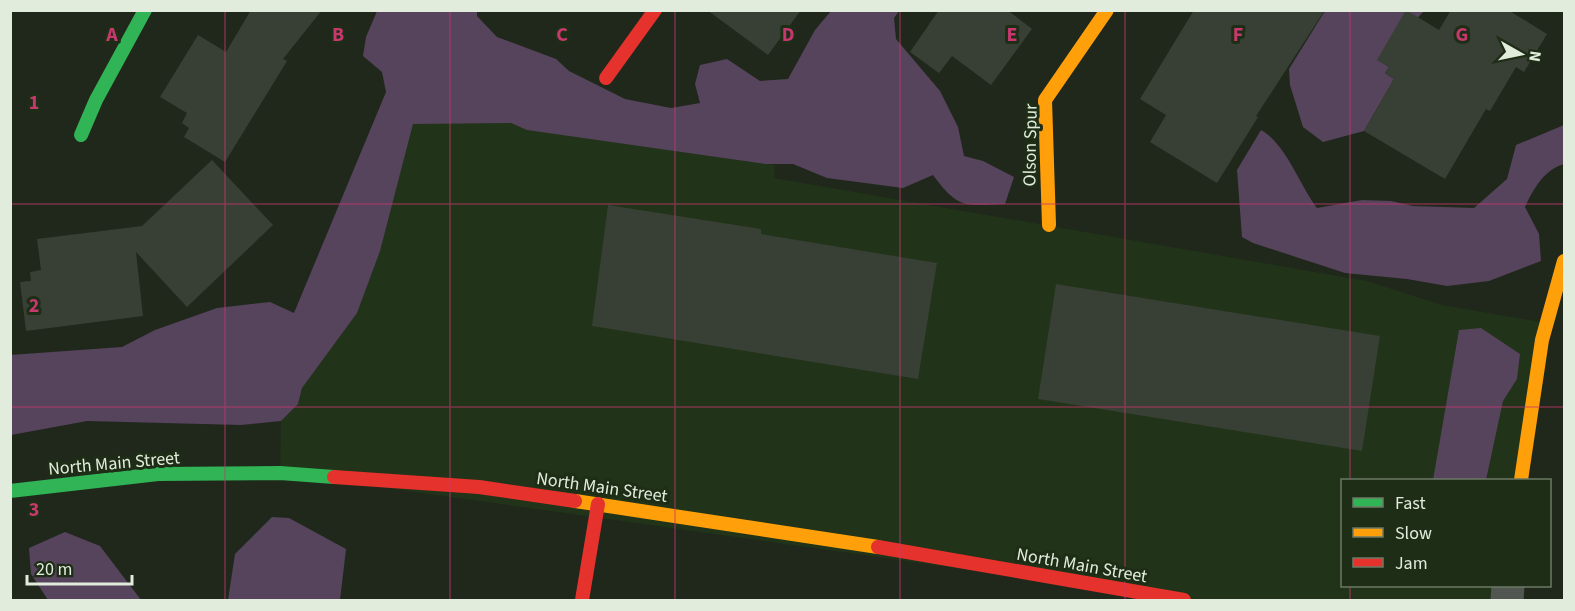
<svg xmlns="http://www.w3.org/2000/svg" width="1575" height="611" viewBox="0 0 1575 611" font-family="'Source Sans 3',sans-serif">
<style>
.built{fill:#213318}
.forest{fill:#56435c}
.building{fill:#383f34}
.lines{fill:none;stroke-linecap:round;stroke-linejoin:round}
.street{stroke:#525651;stroke-width:33}
.fast{stroke:#30b455;stroke-width:14}
.slow{stroke:#ff9f0a;stroke-width:14}
.jam{stroke:#e5322d;stroke-width:14}
.grid{fill:none;stroke:#c7386e;stroke-width:1.5;stroke-opacity:0.55}
.labels{text-anchor:middle;stroke-width:6;stroke-linejoin:round;paint-order:stroke}
.street-label{font-size:18px;fill:#e1ecdc;stroke:#1e2e16}
.grid-label{font-size:20px;text-anchor:middle;font-weight:bold;fill:#c7386e;stroke:#1e2e16;stroke-width:6;stroke-linejoin:round;paint-order:stroke}
</style>
<rect width="100%" height="100%" fill="#20281c"/>
<polygon class="built" points="410,106 511,123 533,130 775,165 774,178 1367,281 1442,305 1547,323 1521,480 1342,480 1342,586 1508,586 1507,600 1184,600 280,473 281,421 298,404 306,374"/>
<g class="forest">
<path d="M 377,11 L 477,11 L 477,16 L 497,37 L 556,59 L 569,71 L 625,99 L 671,108 L 700,103 L 695,84 L 700,65 L 727,59 L 760,81 L 788,79 L 815,30 L 831,11 L 899,11 L 894,18 L 896,39 L 940,91 L 958,127 L 964,156 L 983,161 L 1014,177 L 1005,204 C 965,206 958,209 933,175 L 903,188 L 827,178 L 793,164 L 765,164 L 527,130 L 511,123 L 413,124 L 380,251 L 357,313 L 302,388 L 298,404 L 281,421 L 241,425 L 87,421 L 11,435 L 10,355 L 122,347 L 155,330 L 217,308 L 270,302 L 294,313 L 386,92 L 382,72 L 363,56 L 366,37 Z"/>
<polygon points="1325,11 1424,11 1378,60 1389,67 1385,73 1394,79 1364,131 1323,142 1303,127 1290,85 1289,69"/>
<path d="M 1564,125 L 1564,164 C 1544,170 1534,188 1525,207 L 1539,234 L 1541,261 L 1489,281 L 1447,286 L 1407,279 L 1345,273 L 1253,243 L 1242,237 L 1237,170 L 1261,130 C 1286,144 1300,186 1317,208 L 1362,200 L 1391,201 L 1413,206 L 1474,208 L 1507,179 L 1516,145 Z"/>
<polygon points="1481,328 1520,354 1517,379 1503,401 1486,480 1433,480 1459,330"/>
<polygon points="272,517 289,518 346,549 340,600 228,600 235,554"/>
<polygon points="65,532 100,546 141,600 48,600 31,574 29,548"/>
</g>
<g class="building">
<polygon points="251,10 322,10 283,59 287,61 225,162 184,137 189,128 182,123 187,113 160,97 198,35 226,52"/>
<polygon points="707,10 801,10 768,55"/>
<polygon points="939,10 1007,10 1032,29 991,85 952,56 939,73 910,52"/>
<polygon points="1194,10 1325,10 1256,116 1258,117 1217,183 1150,142 1166,115 1140,99"/>
<polygon points="1406,10 1439,30 1451,10 1508,10 1547,34 1524,72 1516,67 1490,111 1486,109 1445,179 1364,131 1394,79 1385,73 1389,67 1377,60"/>
<polygon points="212,160 273,225 187,307 136,252 143,316 26,331 20,282 31,281 30,272 41,270 37,239 142,226"/>
<polygon points="608,205 761,229 761,234 937,263 918,379 592,326"/>
<polygon points="1056,284 1380,336 1362,451 1038,399"/>
</g>
<g class="lines">
<polyline class="street" points="1507,600 1508,586"/>
<g class="fast">
<polyline points="81,135 96,100 145,10"/>
<polyline points="10,491 158,474 280,473 334,477"/>
</g>
<g class="slow">
<polyline points="1049,225 1045,100 1107,10"/>
<polyline points="1521,480 1542,340 1564,261"/>
<polyline points="575,501 878,547"/>
</g>
<g class="jam">
<polyline points="606,78 655,10"/>
<polyline points="334,477 479,487 575,501"/>
<polyline points="878,547 1184,600"/>
<polyline points="582,600 598,504"/>
</g>
</g>
<path class="grid" d="M 225,10 L 225,600M 450,10 L 450,600M 675,10 L 675,600M 900,10 L 900,600M 1125,10 L 1125,600M 1350,10 L 1350,480M 10,204 L 1564,204M 10,407 L 1564,407M 1350,586 L 1350,600"/>
<g class="labels">
<g class="street-label">
<text transform="translate(1030 145) rotate(-89)" y="6">Olson Spur</text>
<text transform="translate(114 463) rotate(-5)" y="6">North Main Street</text>
<text transform="translate(602 487) rotate(8)" y="6">North Main Street</text>
<text transform="translate(1082 565) rotate(10)" y="6">North Main Street</text>
</g>
</g>
<g class="grid-label">
<text x="112" y="41">A</text>
<text x="338" y="41">B</text>
<text x="562" y="41">C</text>
<text x="788" y="41">D</text>
<text x="1012" y="41">E</text>
<text x="1238" y="41">F</text>
<text x="1462" y="41">G</text>
<text x="34" y="109">1</text>
<text x="34" y="312">2</text>
<text x="34" y="516">3</text>
</g>
<rect width="1575" height="611" fill="none" stroke="#e1ecdc" stroke-width="24"/>
<rect x="1341" y="479" width="210" height="108" fill="#1e2e16" stroke="#6c7a65" stroke-width="1.5"/>
<rect x="1353" y="498" width="30" height="9" fill="#30b455" stroke="#6c7a65" stroke-width="1.5"/>
<text x="1395" y="509" font-size="18" fill="#e1ecdc">Fast</text>
<rect x="1353" y="528" width="30" height="9" fill="#ff9f0a" stroke="#6c7a65" stroke-width="1.5"/>
<text x="1395" y="539" font-size="18" fill="#e1ecdc">Slow</text>
<rect x="1353" y="558" width="30" height="9" fill="#e5322d" stroke="#6c7a65" stroke-width="1.5"/>
<text x="1395" y="569" font-size="18" fill="#e1ecdc">Jam</text>
<g transform="translate(1521 54) rotate(99)" stroke="#1e2e16" stroke-width="4.5" paint-order="stroke">
<path d="M0-4.5L10 22L0 15L-10 22Z" fill="#e1ecdc"/>
<text y="-9" font-size="16" font-weight="bold" text-anchor="middle" fill="#e1ecdc">N</text>
</g>
<path d="M27 575v9h105v-9" fill="none" stroke="#e1ecdc" stroke-width="3"/>
<text x="36" y="575" font-size="18" fill="#e1ecdc" stroke="#1e2e16" stroke-width="4.5" paint-order="stroke">20 m</text>
</svg>
